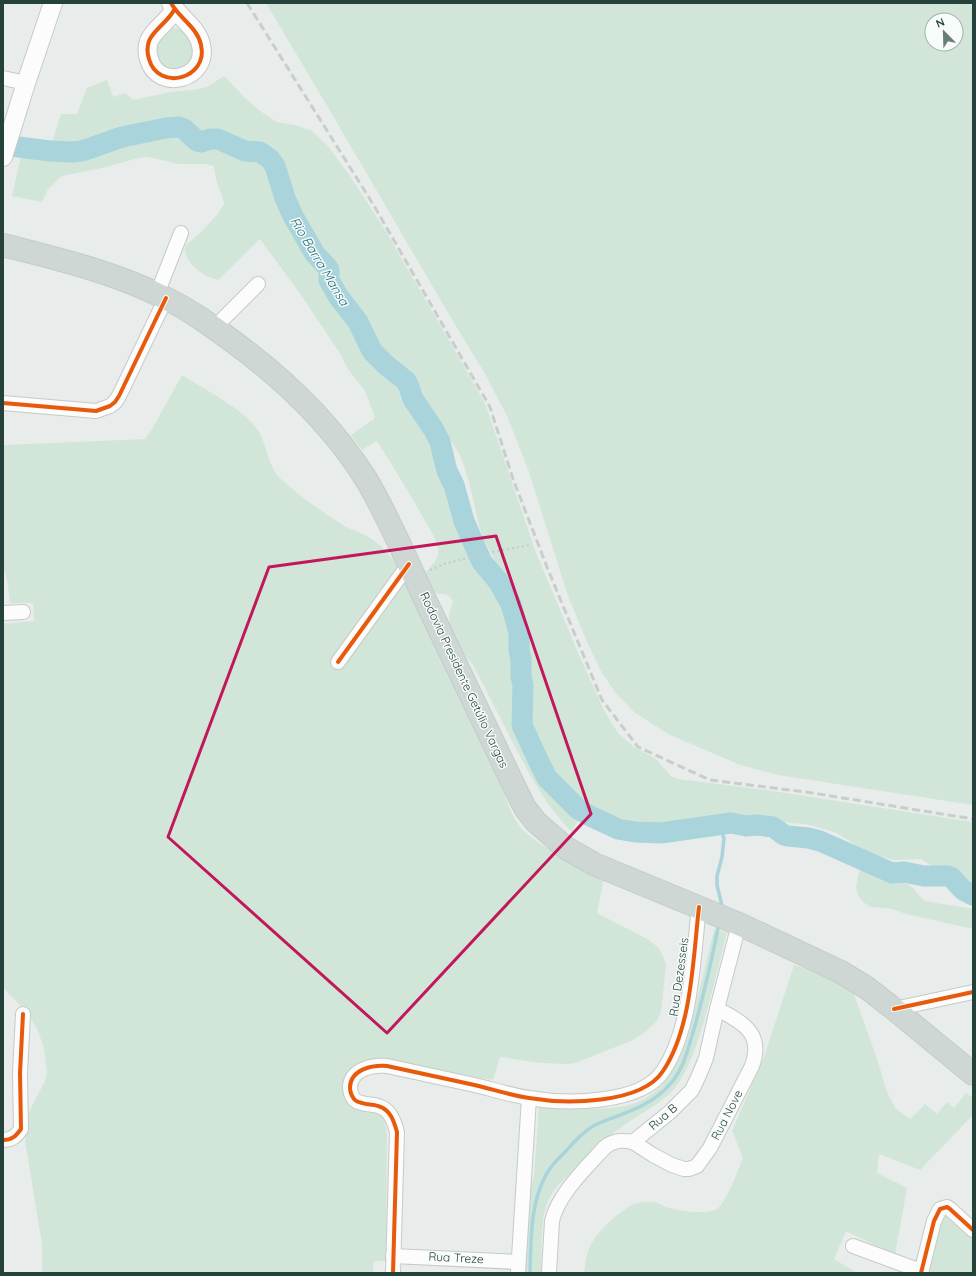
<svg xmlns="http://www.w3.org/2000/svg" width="976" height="1276" viewBox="0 0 976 1276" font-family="Quicksand,sans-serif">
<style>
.green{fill:#d1e6d8;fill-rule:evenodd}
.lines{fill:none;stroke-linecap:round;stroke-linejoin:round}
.stream{stroke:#a9d4db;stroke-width:3.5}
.river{stroke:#a9d4db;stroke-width:21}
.minor-casing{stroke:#c5cac8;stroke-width:16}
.tertiary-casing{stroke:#c5cac8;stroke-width:20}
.primary-casing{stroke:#c3ccc9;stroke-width:24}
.path{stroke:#c3ccca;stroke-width:2;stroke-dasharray:2 3;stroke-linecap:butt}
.minor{stroke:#fcfcfc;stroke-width:14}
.tertiary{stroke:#fcfcfc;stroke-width:18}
.primary{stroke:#cfd7d5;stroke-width:22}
.rail{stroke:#c9cdcc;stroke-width:3;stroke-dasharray:8 4;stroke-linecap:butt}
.cycleway-casing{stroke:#f7fbf9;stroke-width:6}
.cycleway{stroke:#e8590c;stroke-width:4}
.marked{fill:none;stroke:#c2185b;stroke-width:3;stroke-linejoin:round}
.labels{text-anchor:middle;stroke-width:3;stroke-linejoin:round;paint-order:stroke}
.street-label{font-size:12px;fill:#24423a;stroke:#f7fbf9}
.water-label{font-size:13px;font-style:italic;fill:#1c6f80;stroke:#f7fbf9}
</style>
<rect width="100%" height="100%" fill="#e8edeb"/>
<g class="green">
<path d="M 266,3 L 973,3 L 973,805 L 778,775 L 740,765 L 668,734 L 634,712 L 615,692 L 602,673 L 587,642 L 568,596 L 528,469 L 507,416 L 484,372 L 451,318 L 333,116 ZM 932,20 L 956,20 L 956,44 L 932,44 Z"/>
<polygon points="174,28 181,29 192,35 195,65 163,72 152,46 167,30"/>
<polygon points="224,76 245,98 260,111 277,122 295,125 312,131 328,146 350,176 385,230 476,387 486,406 535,550 579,655 605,712 618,733 634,747 656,759 671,776 678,779 773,791 973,822 973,884 963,880 952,873 942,872 921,859 895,860 870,854 835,832 805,824 752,820 632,824 606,819 593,811 579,799 555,774 537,747 531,736 528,712 531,668 526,624 518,604 511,595 501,576 494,559 483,538 479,525 469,482 462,460 457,450 433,415 413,379 399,367 388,361 381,356 366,324 350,307 340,292 336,285 332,267 329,260 320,252 315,237 292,197 282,171 273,154 265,147 256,143 242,146 216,133 203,134 191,126 182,124 150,127 132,131 81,147 69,149 50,148 61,114 77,114 87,88 107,80 113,97 126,93 133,100 171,92 191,90 203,88 212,84"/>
<path d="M 164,132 C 176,134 183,142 195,144 C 201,145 206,142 212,141 L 221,148 L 232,151 L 242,157 L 257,157 L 260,159 L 271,174 L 274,180 L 275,195 L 277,202 L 374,358 L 384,370 L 401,382 L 408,404 L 428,440 L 437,458 L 469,553 L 477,566 L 505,605 L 508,613 L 511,630 L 514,666 L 515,705 L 518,732 L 522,745 L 541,778 L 554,795 L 579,815 L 608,831 L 578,820 L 572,832 C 545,806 528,771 511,739 C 498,714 486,689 473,665 C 465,656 448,629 449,617 C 449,612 451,607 453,602 C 448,591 444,596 436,593 C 431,591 428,585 426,581 C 421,569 441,564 438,548 C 435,534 424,520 417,507 C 404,485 391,463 377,441 L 362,450 L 351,435 L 375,418 L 365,391 L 348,369 L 341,355 L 301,295 L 260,239 L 218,280 C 203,277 183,262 185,246 L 201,232 L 217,215 L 224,204 C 222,191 214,180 214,166 L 204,164 L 178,164 L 153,158 L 145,157 L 135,159 L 102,168 L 62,176 L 48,189 L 42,202 L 12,196 L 22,151 C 41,153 61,159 80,155 C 108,149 135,135 164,132 Z"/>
<path d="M 182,375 C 202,388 245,410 257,429 C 268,445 267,467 282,480 C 302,498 324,513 346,527 C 352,530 359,532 365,535 C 375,540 387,551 393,560 C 401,572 405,587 412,600 C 442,655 470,712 495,769 C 503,788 510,818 524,831 C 546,852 577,862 605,874 L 597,913 L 647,939 L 658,947 L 663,956 L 666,964 L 661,1012 L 656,1022 L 644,1033 L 631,1041 L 575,1063 L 567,1064 L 541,1063 L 500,1057 L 493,1080 L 395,1063 L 345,1078 C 341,1087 343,1098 351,1105 C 375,1111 384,1107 387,1135 L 386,1261 L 374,1261 L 373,1273 L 42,1273 L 42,1244 L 25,1140 L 27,1119 L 32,1106 L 45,1081 L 47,1072 L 44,1048 L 37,1029 L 28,1013 L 3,988 L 3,784 L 4,774 L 3,745 L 3,624 L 34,621 L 33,603 L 10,603 L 7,579 L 3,565 L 3,445 L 145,439 L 152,429 Z"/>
<polygon points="863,869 870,870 881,876 906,883 914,889 924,901 973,909 973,929 906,914 892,909 871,907 863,902 858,895 856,887 859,872"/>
<path d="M 714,930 L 727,932 C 717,970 709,1009 696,1046 C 691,1058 687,1071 679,1082 C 668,1100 648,1109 630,1121 C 609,1135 590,1152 573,1170 C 564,1179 553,1189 548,1201 C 540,1218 542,1254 541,1273 L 525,1273 L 530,1190 L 534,1176 L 539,1106 C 615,1109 658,1122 688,1037 Z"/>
<path d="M 794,965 C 816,972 837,978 854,994 L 878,1062 L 887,1092 L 896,1109 L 910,1119 L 925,1104 L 937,1114 L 947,1102 L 954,1108 L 966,1093 L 973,1098 L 973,1115 L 920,1170 L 879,1154 L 877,1173 L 907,1188 L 895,1255 L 846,1231 L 834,1259 L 857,1273 L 584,1273 C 585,1265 586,1256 589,1249 C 594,1234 619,1211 634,1204 C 639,1202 648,1201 655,1202 C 660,1203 664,1207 669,1208 C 680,1211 707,1215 717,1209 C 726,1203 739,1168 743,1158 L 732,1131 L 764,1057 Z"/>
<polygon points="941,1210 973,1231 973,1273 923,1273"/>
</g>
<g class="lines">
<g class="stream">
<polyline points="718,825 724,838 722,857 717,876 717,885 722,906 722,909"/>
<path d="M 530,1273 C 531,1240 530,1202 547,1173 C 552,1164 560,1157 567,1150 C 575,1140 588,1128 599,1123 C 624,1113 652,1106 670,1084 C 684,1069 688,1048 694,1029 C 704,994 712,959 719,923"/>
</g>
<polyline class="river" points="3,145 50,151 72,152 82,151 122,137 166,128 179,127 184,129 197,141 201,142 210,139 218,139 245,151 260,152 270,159 275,166 285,198 293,216 315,254 327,267 329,270 329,280 338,296 358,322 372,351 386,365 406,381 409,387 413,399 434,430 440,442 447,471 454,485 464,521 477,551 482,562 498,581 511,604 515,618 519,633 519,650 521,659 521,676 523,685 522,725 538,760 547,778 578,809 590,816 618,829 635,832 661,833 731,823 746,826 758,825 773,827 784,835 788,836 808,838 820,841 892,873 904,872 924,876 948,876 952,878 963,890 973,895"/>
<defs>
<g id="minor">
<polyline points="3,78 26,83"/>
<polyline points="157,294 181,233"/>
<polyline points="215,327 258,284"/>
<polyline points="3,403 96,411 110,406 115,402 119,396 166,298"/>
<polyline points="3,613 23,612"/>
<polyline points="338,662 409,564"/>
<polyline points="894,1009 973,992"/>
<path d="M 3,1140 C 12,1140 16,1136 21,1129 L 20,1073 L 23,1014"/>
<path d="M 633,1142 L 653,1155 L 672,1165 L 684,1169 L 689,1169 L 697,1166 L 710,1148 L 752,1066 C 764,1034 743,1022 717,1009"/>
<polyline points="853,1246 921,1271"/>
<polyline points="393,1256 518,1262"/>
<path d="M 393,1273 L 397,1132 C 394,1121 390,1109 378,1106 C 373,1104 367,1105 362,1103 C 359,1102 356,1102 354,1099 C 351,1095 350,1091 350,1087 C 351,1069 372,1065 387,1066 C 414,1072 442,1078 470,1084 C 489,1088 509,1095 529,1098 C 564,1104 641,1105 663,1071 C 692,1028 693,958 699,907"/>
<polyline points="518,1273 529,1098"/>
<path d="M 549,1273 L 552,1221 C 558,1194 587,1167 605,1147 C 614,1140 622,1140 633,1142 L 670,1112 L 692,1090 L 700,1073 L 706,1058 L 717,1009 L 739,924"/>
<polyline points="921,1273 934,1221 940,1209 947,1207 950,1209 973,1230"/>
</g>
<g id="tertiary">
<path d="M 171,3 C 179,18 198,28 201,45 C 209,79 158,92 149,59 C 147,53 147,47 149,41 C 154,29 168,22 174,10"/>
<polyline points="3,157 26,83 53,3"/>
</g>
<path id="primary" d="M 3,245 C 58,259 114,272 165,298 C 190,310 212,326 235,343 C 285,380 332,425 366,479 C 387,514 403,552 420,589 C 452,656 484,723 516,790 L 525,808 L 536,822 L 566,848 L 594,864 L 739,924 L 841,972 L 867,988 L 894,1009 L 973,1074"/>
</defs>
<use href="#minor" class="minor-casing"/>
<use href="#tertiary" class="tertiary-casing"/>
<use href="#primary" class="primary-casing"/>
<polyline class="path" points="430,570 447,563 497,551 530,545"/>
<use href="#minor" class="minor"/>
<use href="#tertiary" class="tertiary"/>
<use href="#primary" class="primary"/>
<polyline class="rail" points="247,3 373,204 490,407 513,479 547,567 602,700 638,747 710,780 806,792 973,819"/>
<defs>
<g id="cycleway">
<path d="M 171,3 C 179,18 198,28 201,45 C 209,79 158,92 149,59 C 147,53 147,47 149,41 C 154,29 168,22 174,10"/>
<polyline points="3,403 96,411 110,406 115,402 119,396 166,298"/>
<polyline points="338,662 409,564"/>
<polyline points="894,1009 973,992"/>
<path d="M 3,1140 C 12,1140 16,1136 21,1129 L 20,1073 L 23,1014"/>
<path d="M 393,1273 L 397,1132 C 394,1121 390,1109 378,1106 C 373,1104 367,1105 362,1103 C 359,1102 356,1102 354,1099 C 351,1095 350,1091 350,1087 C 351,1069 372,1065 387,1066 C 414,1072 442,1078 470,1084 C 489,1088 509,1095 529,1098 C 564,1104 641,1105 663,1071 C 692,1028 693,958 699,907"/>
<polyline points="921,1273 934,1221 940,1209 947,1207 950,1209 973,1230"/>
</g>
</defs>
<use href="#cycleway" class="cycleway-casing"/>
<use href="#cycleway" class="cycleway"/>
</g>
<path class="marked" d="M 496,536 L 591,814 L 387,1033 L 168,837 L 269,567 Z"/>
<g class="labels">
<g class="street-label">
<text transform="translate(464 680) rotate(65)" y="4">Rodovia Presidente Getúlio Vargas</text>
<text transform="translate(679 977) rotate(-82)" y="4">Rua Dezesseis</text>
<text transform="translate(727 1115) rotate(-63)" y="4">Rua Nove</text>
<text transform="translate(663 1117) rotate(-41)" y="4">Rua B</text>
<text transform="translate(456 1258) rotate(3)" y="4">Rua Treze</text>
</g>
<g class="water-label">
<text transform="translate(320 261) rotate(59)" y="5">Rio Barra Mansa</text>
</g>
</g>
<rect width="976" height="1276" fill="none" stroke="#24423a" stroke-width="8"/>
<g transform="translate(944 32) rotate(337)"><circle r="19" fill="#f7fbf9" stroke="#a3b1ad"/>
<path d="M0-3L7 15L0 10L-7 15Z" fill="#697e78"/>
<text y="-6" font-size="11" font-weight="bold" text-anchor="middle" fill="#24423a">N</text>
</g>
</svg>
